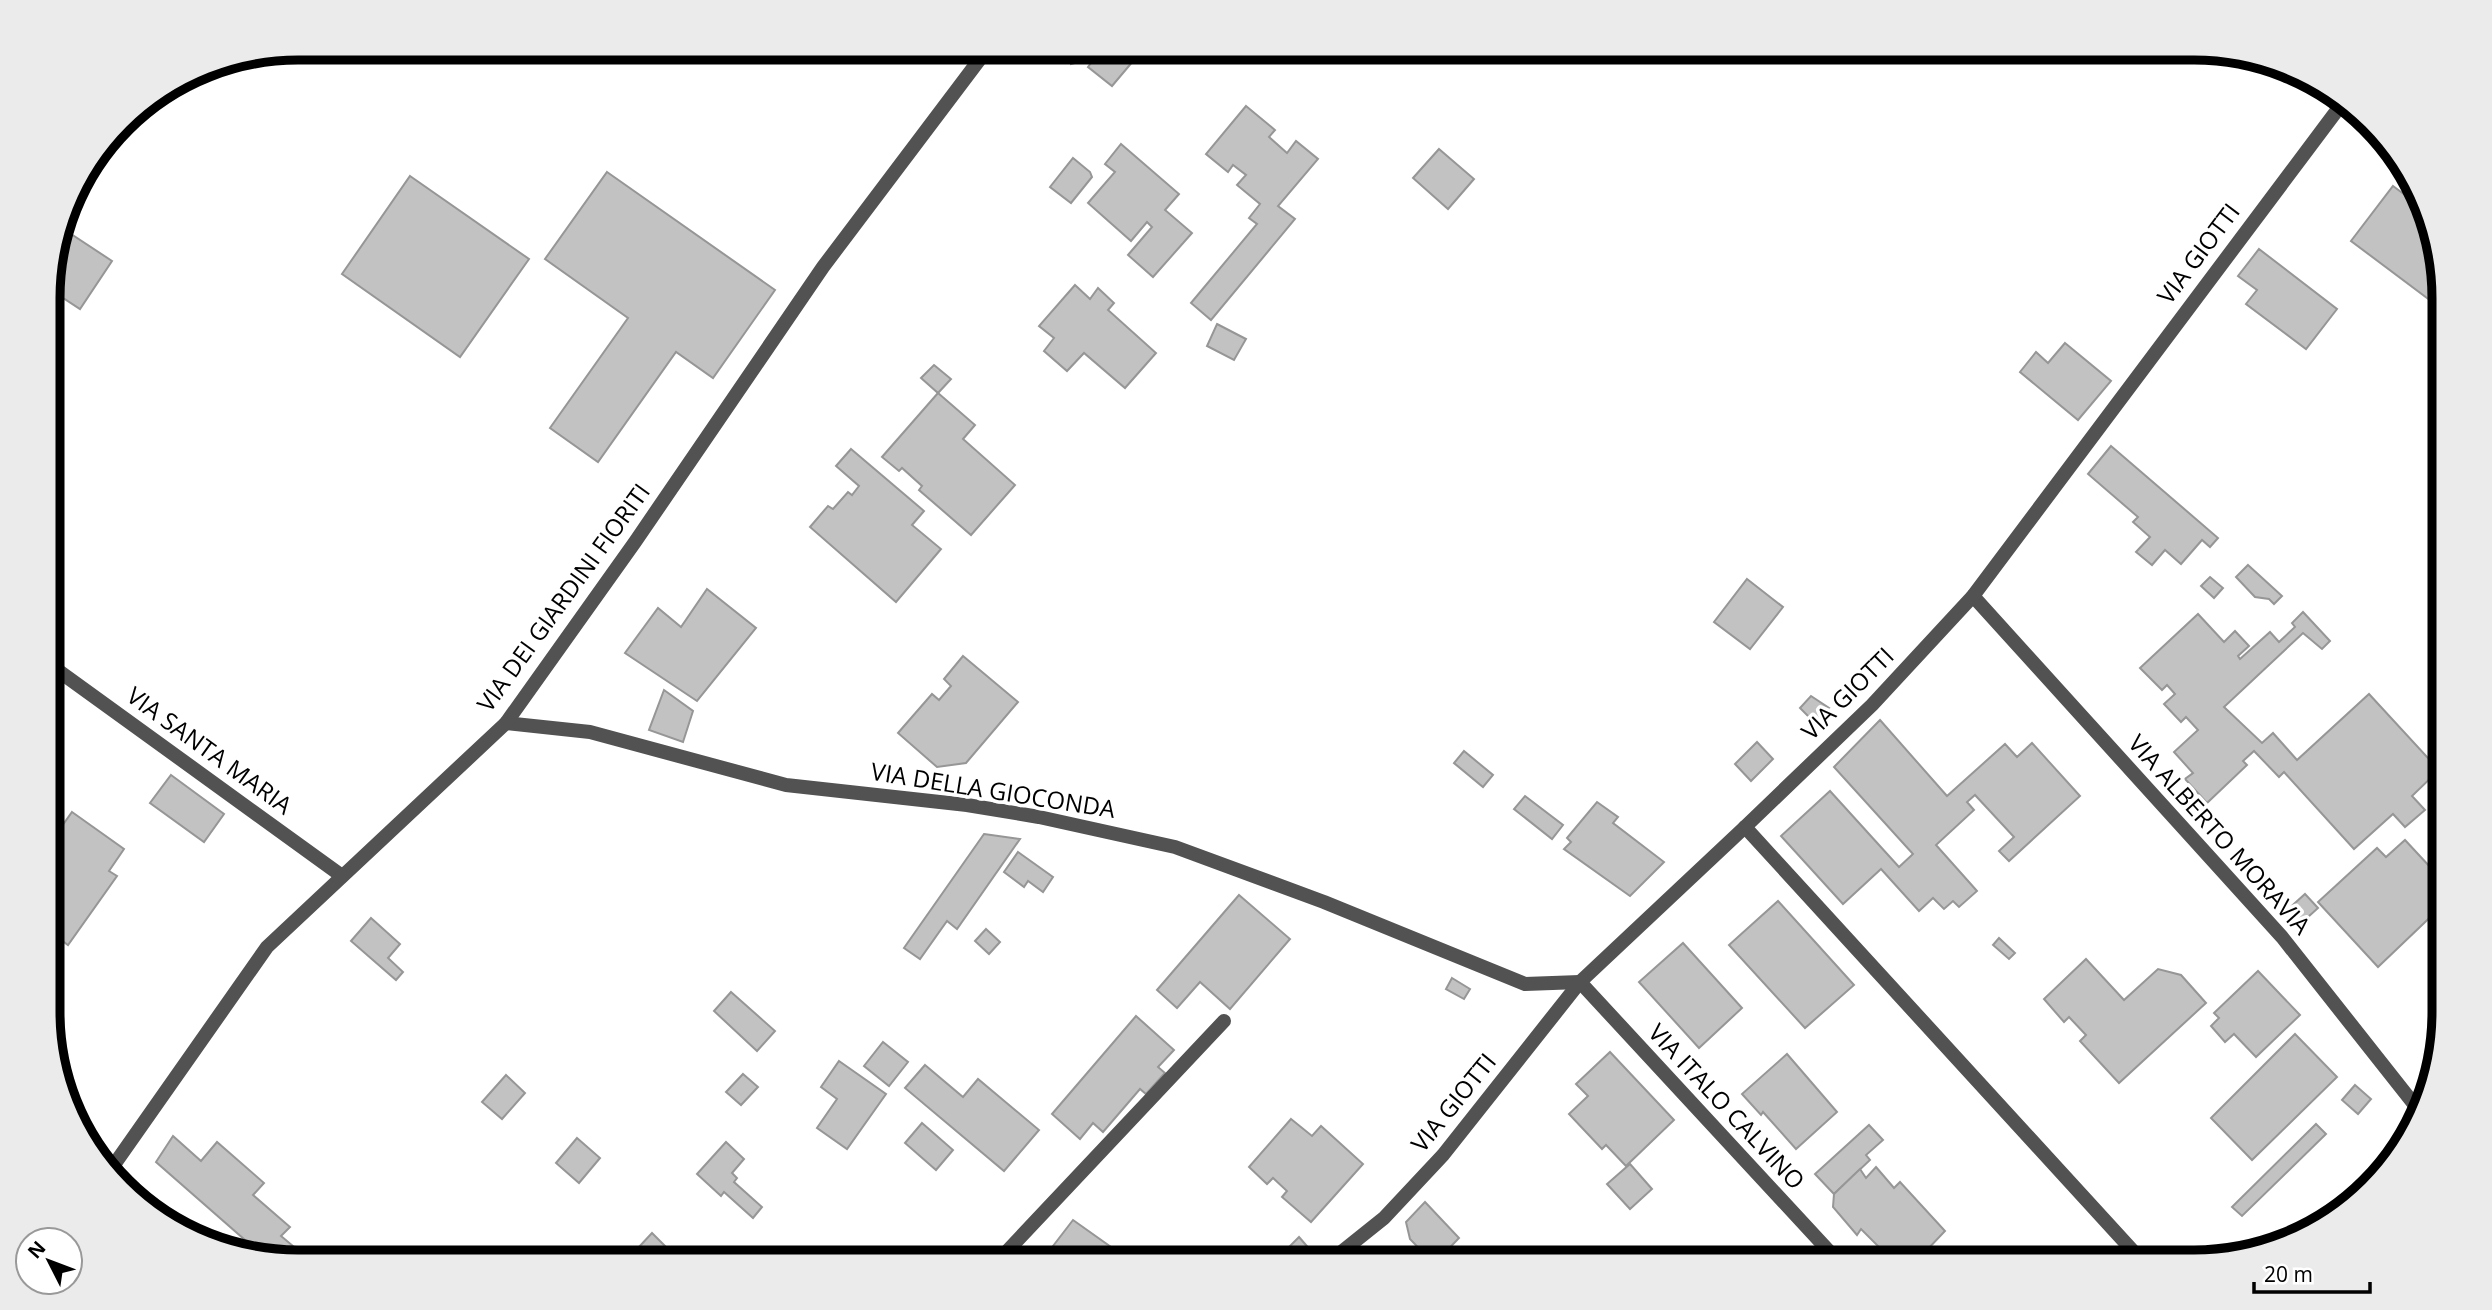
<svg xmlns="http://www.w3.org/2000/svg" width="2492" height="1310" viewBox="0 0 2492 1310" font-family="'Open Sans',sans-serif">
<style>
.building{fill:#c2c2c2;stroke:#969696;stroke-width:2}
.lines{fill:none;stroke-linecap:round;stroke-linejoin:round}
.minor{stroke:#525252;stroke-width:14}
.labels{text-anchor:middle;stroke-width:7;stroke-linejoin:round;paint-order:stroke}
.street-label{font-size:24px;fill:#000;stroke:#fff}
.rim{fill:none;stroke:#000;stroke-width:9}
</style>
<rect width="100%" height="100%" fill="#fff"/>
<g class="building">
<polygon points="1069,47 1145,47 1112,86 1088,67 1091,63 1087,60 1071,64"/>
<polygon points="1246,106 1275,130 1269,137 1287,153 1296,141 1318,159 1278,206 1295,219 1211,320 1191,303 1257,224 1249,218 1260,204 1237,185 1246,175 1233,165 1228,172 1206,154"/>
<polygon points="1121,144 1179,194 1165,210 1192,233 1153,277 1128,255 1152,227 1147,222 1131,241 1088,203 1115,172 1105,164"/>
<polygon points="1439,149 1474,179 1448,209 1413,178"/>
<polygon points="1073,158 1090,172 1092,177 1071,203 1050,187"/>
<polygon points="607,172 775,290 713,378 676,352 598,462 550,428 628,318 545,259"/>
<polygon points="410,176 529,259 460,357 342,274"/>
<polygon points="2393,186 2421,207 2443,265 2443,310 2351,241"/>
<polygon points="62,228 112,261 80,309 48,288"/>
<polygon points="2259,249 2337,309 2306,349 2246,304 2257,290 2238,276"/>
<polygon points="1075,285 1090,299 1098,288 1114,303 1108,310 1156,353 1125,388 1084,353 1067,371 1044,351 1054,338 1039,326"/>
<polygon points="1217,324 1246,339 1234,360 1207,346"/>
<polygon points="2443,340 2443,364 2431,355"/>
<polygon points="2065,343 2111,381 2078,420 2020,372 2036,352 2048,363"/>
<polygon points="934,365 951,379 938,393 921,378"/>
<polygon points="938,393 975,425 963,439 1015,485 971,535 919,490 922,486 902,468 899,471 882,457"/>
<polygon points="2111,446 2218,538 2210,547 2202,540 2181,564 2165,550 2152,565 2136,552 2150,537 2133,522 2138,517 2088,474"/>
<polygon points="851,449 924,511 912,525 941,549 896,602 810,527 828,506 833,509 848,492 852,495 859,486 836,466"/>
<polygon points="2248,565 2282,596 2274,604 2269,599 2255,597 2236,577"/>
<polygon points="2210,577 2223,588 2214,598 2201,586"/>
<polygon points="1747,579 1783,607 1750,649 1714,622"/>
<polygon points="707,589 756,628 697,701 625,653 658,608 681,627"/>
<polygon points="2303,612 2330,641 2322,649 2303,633 2224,707 2262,743 2273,733 2297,760 2369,694 2439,770 2412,796 2425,810 2405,827 2393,814 2354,849 2284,772 2279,777 2254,751 2243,761 2247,765 2207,803 2185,779 2193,773 2174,752 2198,730 2186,717 2181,722 2164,704 2175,694 2167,685 2162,690 2140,668 2198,614 2224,642 2235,631 2249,646 2238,656 2240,659 2270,632 2279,642 2295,627 2292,623"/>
<polygon points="963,656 1018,702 966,763 937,767 898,733 932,694 939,700 951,686 944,679"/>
<polygon points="664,690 693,711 683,742 649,730"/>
<polygon points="1811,696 1829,708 1815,723 1800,708"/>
<polygon points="1880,720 1947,796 2005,744 2017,757 2032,743 2080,796 2009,861 1999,851 2014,837 1975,795 1967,802 1974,810 1936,845 1977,891 1959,907 1953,901 1944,909 1933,898 1919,911 1881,869 1843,904 1781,836 1830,791 1899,867 1913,854 1834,767"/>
<polygon points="1757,742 1773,759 1751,781 1735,764"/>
<polygon points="1464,751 1493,775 1483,787 1454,763"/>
<polygon points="171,775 224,814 204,842 150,803"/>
<polygon points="1525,796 1563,825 1552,839 1514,809"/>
<polygon points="1597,802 1618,817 1613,823 1664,862 1630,896 1564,849 1571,842 1567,838"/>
<polygon points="72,812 124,849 109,871 117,876 68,945 49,931 49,827 57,833"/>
<polygon points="984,834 1020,839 957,929 947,921 920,959 904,948"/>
<polygon points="2405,840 2444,882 2444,904 2378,967 2318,902 2377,848 2386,857"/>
<polygon points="1018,852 1053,877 1043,892 1028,881 1024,887 1004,872"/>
<polygon points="2305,894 2318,908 2297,927 2284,913"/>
<polygon points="1239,895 1290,939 1230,1009 1200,982 1177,1008 1157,990"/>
<polygon points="1778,901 1854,985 1805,1028 1729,945"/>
<polygon points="371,918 400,944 388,958 403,972 396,980 351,941"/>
<polygon points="986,929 1000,942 989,954 975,941"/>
<polygon points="1999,938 2015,953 2009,959 1993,945"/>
<polygon points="1683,943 1742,1008 1699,1048 1639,982"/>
<polygon points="2086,959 2124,1000 2158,969 2181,975 2206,1003 2119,1083 2080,1041 2086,1035 2069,1017 2064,1022 2044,999"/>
<polygon points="2258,971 2300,1015 2256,1057 2234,1034 2225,1042 2211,1026 2219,1018 2214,1013"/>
<polygon points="1452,978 1470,989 1464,999 1446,989"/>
<polygon points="731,992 775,1031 757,1051 714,1011"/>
<polygon points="1136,1016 1174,1050 1158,1067 1165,1073 1146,1094 1140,1089 1103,1132 1093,1123 1080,1139 1052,1114"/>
<polygon points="2295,1034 2337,1077 2252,1160 2211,1118"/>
<polygon points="883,1042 908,1062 889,1086 864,1066"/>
<polygon points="1610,1052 1674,1120 1626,1166 1606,1145 1602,1149 1569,1114 1588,1096 1576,1084"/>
<polygon points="1787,1054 1837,1112 1796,1149 1763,1112 1761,1115 1742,1094"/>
<polygon points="839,1061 886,1094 847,1149 817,1128 837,1099 821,1087"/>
<polygon points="925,1065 963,1097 978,1079 1039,1130 1004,1171 905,1088"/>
<polygon points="743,1074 758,1087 741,1105 726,1092"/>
<polygon points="506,1075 525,1093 502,1119 482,1102"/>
<polygon points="2355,1085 2371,1099 2358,1114 2342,1100"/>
<polygon points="1291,1119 1312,1136 1321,1126 1363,1164 1311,1222 1282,1197 1287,1191 1273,1178 1267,1184 1249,1167"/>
<polygon points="922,1123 953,1150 936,1170 905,1143"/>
<polygon points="2316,1124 2326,1134 2242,1216 2232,1207"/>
<polygon points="1869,1125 1883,1140 1866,1155 1870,1160 1834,1194 1815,1174"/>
<polygon points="173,1136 201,1161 217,1142 264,1183 253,1195 290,1227 281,1236 293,1246 281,1259 261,1254 156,1162"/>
<polygon points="577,1138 600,1158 579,1183 556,1163"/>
<polygon points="726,1142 744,1159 732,1173 737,1178 734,1182 762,1207 753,1218 724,1192 721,1196 697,1174"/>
<polygon points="1630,1164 1652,1189 1630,1209 1607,1184"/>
<polygon points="1876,1167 1894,1188 1900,1182 1945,1231 1925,1252 1922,1249 1908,1262 1894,1262 1861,1229 1857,1235 1833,1207 1834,1194 1860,1169 1866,1178"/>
<polygon points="1425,1202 1459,1238 1436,1262 1432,1262 1410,1239 1406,1222"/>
<polygon points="1073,1220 1118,1252 1109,1263 1040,1263"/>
<polygon points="652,1233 682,1263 624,1263"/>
<polygon points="1299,1237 1312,1252 1300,1262 1281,1262 1278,1258"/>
</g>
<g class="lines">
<g class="minor">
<polyline points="1973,596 2282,937 2421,1113"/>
<polyline points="49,664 342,876"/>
<polyline points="506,723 590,732 786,785 967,805 1039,817 1175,847 1324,902 1525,984 1580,982 1839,1262"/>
<polyline points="1745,827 2143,1262"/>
<polyline points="109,1172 267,947 506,723 635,542 823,267 989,47"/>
<polyline points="1329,1262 1384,1218 1443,1155 1580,982 1745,827 1872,705 1973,596 2341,105"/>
<polyline points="996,1263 1224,1021"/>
</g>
</g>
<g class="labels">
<g class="street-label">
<text transform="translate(2199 254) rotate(-53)" y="8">VIA GIOTTI</text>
<text transform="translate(564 598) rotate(-54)" y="8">VIA DEI GIARDINI FIORITI</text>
<text transform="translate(1848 694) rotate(-45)" y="8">VIA GIOTTI</text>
<text transform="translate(209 751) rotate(36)" y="8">VIA SANTA MARIA</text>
<text transform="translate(993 791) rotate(9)" y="8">VIA DELLA GIOCONDA</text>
<text transform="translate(2219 835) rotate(48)" y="8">VIA ALBERTO MORAVIA</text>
<text transform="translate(1454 1103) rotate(-51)" y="8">VIA GIOTTI</text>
<text transform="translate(1726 1107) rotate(47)" y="8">VIA ITALO CALVINO</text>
</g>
</g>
<path d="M0 0H2492V1310H0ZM298 60H2194A238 238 0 0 1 2432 298V1012A238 238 0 0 1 2194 1250H298A238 238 0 0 1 60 1012V298A238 238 0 0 1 298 60Z" fill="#ebebeb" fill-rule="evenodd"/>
<path class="rim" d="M298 60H2194A238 238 0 0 1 2432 298V1012A238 238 0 0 1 2194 1250H298A238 238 0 0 1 60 1012V298A238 238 0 0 1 298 60Z"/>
<g transform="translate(49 1261) rotate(312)"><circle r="33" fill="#ffffff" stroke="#999999" stroke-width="2"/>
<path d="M0-5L12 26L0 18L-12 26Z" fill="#000000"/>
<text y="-10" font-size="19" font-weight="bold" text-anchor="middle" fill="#000000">N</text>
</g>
<path d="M2254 1282v10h116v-10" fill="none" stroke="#000000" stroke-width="3.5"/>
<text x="2264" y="1282" font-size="21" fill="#000000" stroke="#ffffff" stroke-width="5" paint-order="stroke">20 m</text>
</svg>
